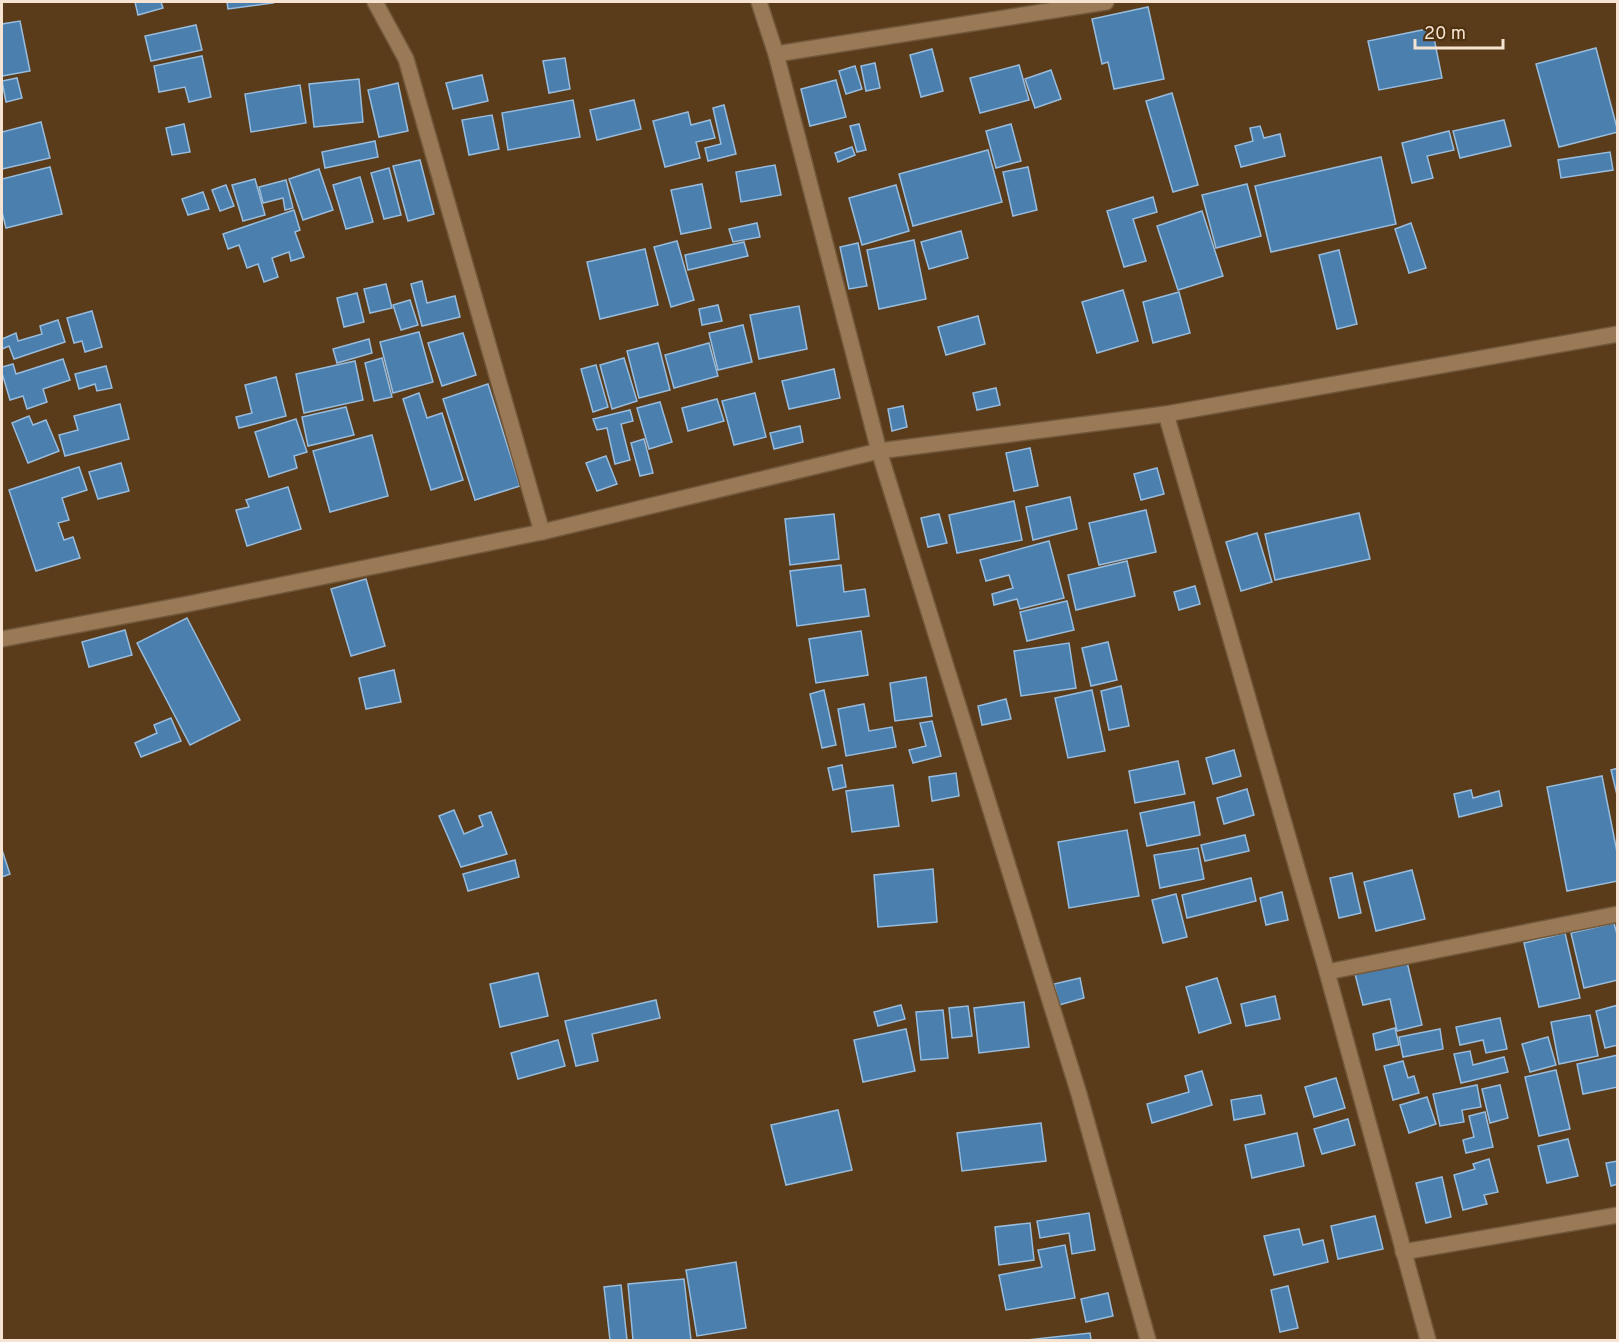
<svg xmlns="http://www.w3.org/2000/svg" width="1619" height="1342" viewBox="0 0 1619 1342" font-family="Overpass,sans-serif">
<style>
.building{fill:#4b7fad;stroke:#97bcde;stroke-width:1.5}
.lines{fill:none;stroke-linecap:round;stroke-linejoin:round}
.minor-casing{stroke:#72593b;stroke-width:18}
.minor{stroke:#9a7957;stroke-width:15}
</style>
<rect width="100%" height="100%" fill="#5a3c1b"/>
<g class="building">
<polygon points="135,2 161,2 163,8 138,15"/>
<polygon points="227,2 272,2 273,3 228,9"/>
<polygon points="1148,7 1164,79 1114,89 1108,62 1102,64 1092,19"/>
<polygon points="20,21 30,71 2,76 2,24"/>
<polygon points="196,25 202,50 151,61 145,36"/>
<polygon points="1432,28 1442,78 1379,90 1368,41"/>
<polygon points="1596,48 1618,132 1559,147 1536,64"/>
<polygon points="932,49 943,91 921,97 910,55"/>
<polygon points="202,56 211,97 189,102 185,87 159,92 154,66"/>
<polygon points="565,58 570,89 549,93 543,61"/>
<polygon points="875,63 880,88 866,91 861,66"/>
<polygon points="1019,65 1029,100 980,113 970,78"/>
<polygon points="855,66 862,89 846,94 839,71"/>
<polygon points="1051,70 1061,99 1035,108 1025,79"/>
<polygon points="482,75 488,101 453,109 446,83"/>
<polygon points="17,78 22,98 6,102 2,81"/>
<polygon points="359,79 363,122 314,127 309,84"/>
<polygon points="836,80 846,117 810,126 801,89"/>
<polygon points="398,83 408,131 379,137 368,90"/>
<polygon points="300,85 306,123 251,132 245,94"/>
<polygon points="1172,93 1198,185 1173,192 1146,101"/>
<polygon points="573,100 580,137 508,150 502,113"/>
<polygon points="634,100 641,129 597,140 590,110"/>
<polygon points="724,105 736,154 708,161 705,148 721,144 713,108"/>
<polygon points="688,112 691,125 710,120 715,138 696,142 700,158 665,167 653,121"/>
<polygon points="492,115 499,149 469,155 462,120"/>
<polygon points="1504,120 1511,146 1460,158 1453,131"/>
<polygon points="41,122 50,158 2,169 2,132"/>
<polygon points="184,124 190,152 172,155 166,128"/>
<polygon points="859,124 866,150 857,152 850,126"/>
<polygon points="1011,124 1021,161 996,168 986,131"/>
<polygon points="1260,126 1264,138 1280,134 1285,156 1241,167 1235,146 1253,141 1250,128"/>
<polygon points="1449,131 1454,150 1427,156 1433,178 1412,183 1402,143"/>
<polygon points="375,141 378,157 325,168 322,152"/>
<polygon points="852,147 855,155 838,162 835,153"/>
<polygon points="988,150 1002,202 913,226 899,174"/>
<polygon points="1610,152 1613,170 1561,178 1558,160"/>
<polygon points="1381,157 1396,224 1271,252 1255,186"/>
<polygon points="420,160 434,214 408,221 393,166"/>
<polygon points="775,165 781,195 741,202 736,172"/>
<polygon points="50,167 62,214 6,228 2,212 2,179"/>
<polygon points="1028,167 1037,210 1013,216 1003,172"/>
<polygon points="389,168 401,215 384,219 371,173"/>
<polygon points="319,169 333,210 303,220 289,179"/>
<polygon points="360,177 373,222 346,229 333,185"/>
<polygon points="255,179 265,215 243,221 232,185"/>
<polygon points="286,180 293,208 285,210 283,198 263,203 259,187"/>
<polygon points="702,184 711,228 681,234 671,190"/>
<polygon points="1247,184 1261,236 1216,248 1202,195"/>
<polygon points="226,185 234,206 220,211 212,190"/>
<polygon points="896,185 909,231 862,245 849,198"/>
<polygon points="203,192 209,209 188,215 182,199"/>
<polygon points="1153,197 1157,212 1133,219 1146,261 1124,267 1107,211"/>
<polygon points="294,210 300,230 295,232 304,257 291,261 289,252 272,258 278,277 264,282 258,264 247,268 239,245 228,249 223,234"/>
<polygon points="1202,211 1223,276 1178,290 1157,226"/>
<polygon points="757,223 760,237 733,242 729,229"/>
<polygon points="1411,223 1426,268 1409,273 1395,229"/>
<polygon points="961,231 968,258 929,269 921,242"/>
<polygon points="914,240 926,299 879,309 867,250"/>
<polygon points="677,241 694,300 671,307 654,247"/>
<polygon points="744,242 748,256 688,270 685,255"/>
<polygon points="858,243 867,286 849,289 840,247"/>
<polygon points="645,249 658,305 600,319 587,262"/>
<polygon points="1339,250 1357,324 1337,329 1319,255"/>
<polygon points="422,281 427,303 455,296 460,317 422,326 411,284"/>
<polygon points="386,284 392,308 370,313 364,289"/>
<polygon points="1123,290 1138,341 1097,353 1082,302"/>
<polygon points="1179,292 1190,333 1153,343 1143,302"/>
<polygon points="357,293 364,322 344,327 337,298"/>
<polygon points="410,300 418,325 401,330 393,305"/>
<polygon points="718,305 722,321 702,325 699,309"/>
<polygon points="799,306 807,349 759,359 750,315"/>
<polygon points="92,311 102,347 85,352 82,341 74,343 67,318"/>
<polygon points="978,316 985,344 946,355 938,327"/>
<polygon points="58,320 65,342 14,359 9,346 2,349 2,339 16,333 18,341 42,334 40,326"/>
<polygon points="743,325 752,362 718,370 709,333"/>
<polygon points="419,332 433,382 393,393 380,342"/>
<polygon points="463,333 476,375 442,386 428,343"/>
<polygon points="369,339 372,353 337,363 333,349"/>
<polygon points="658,343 670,390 639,398 627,351"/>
<polygon points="709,343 718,376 674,388 665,355"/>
<polygon points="382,358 392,397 374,401 365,363"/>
<polygon points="624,358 637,401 612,409 600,365"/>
<polygon points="63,359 70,380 43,389 47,402 27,409 23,396 10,400 2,373 2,367 13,364 16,374"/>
<polygon points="355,361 363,400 304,413 296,374"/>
<polygon points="596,365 608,407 593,412 581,369"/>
<polygon points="106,366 112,388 97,391 95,384 79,389 75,374"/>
<polygon points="834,369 840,398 789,409 782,381"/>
<polygon points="276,377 286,416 239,428 236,417 252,413 245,385"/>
<polygon points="488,384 520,486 475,500 443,399"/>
<polygon points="996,388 1000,405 977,410 973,393"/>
<polygon points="419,393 427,418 442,413 463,480 431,490 403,399"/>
<polygon points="755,393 766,437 734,445 722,401"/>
<polygon points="717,399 724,421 688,431 682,408"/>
<polygon points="660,402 672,442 649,449 637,408"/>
<polygon points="120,404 129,439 65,456 59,435 78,430 74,416"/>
<polygon points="903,406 907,427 892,431 888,409"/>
<polygon points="346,407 354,435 308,446 302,417"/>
<polygon points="630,410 633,421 621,424 630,460 615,464 607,428 597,430 593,419"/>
<polygon points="29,416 33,425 46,420 59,451 28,463 12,423"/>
<polygon points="296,419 307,452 294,456 297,468 269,477 255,432"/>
<polygon points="800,426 803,442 774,449 770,433"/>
<polygon points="372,435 388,496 330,512 313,451"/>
<polygon points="644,439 653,473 640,476 631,443"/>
<polygon points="1030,448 1038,486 1014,491 1006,453"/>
<polygon points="606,456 617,484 597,491 586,463"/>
<polygon points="121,463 129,491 98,499 89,472"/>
<polygon points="79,467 87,490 62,498 69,520 58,523 64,540 73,537 80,558 36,571 9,490"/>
<polygon points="1157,468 1164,494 1141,500 1134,474"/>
<polygon points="288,487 301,529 247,546 236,510 249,507 246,500"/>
<polygon points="1070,497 1077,529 1033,540 1026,507"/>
<polygon points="1014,501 1022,540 957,553 949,515"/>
<polygon points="1146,510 1156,552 1099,565 1089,523"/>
<polygon points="1359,513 1370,559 1275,580 1265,534"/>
<polygon points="834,514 839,559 790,565 785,519"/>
<polygon points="939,514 947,543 928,547 921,518"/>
<polygon points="1257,533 1272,582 1241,591 1226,542"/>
<polygon points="1049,541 1064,598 1020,609 1017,599 994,605 992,594 1013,588 1009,575 986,581 980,560"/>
<polygon points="1127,561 1135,596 1076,610 1068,575"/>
<polygon points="841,565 844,592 865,589 869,616 797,626 790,571"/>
<polygon points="366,579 385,646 351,656 331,589"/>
<polygon points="1195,586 1200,604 1179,610 1174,592"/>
<polygon points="1067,601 1074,630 1027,641 1020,612"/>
<polygon points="187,618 240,720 190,745 137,643"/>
<polygon points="125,630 132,655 89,667 82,642"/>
<polygon points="861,631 868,675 816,683 809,639"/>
<polygon points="1108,642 1117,680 1091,686 1082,648"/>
<polygon points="1069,643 1076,688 1021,696 1014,651"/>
<polygon points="394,670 401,702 366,709 359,678"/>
<polygon points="926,677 932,716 895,721 890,683"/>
<polygon points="1121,686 1129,726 1109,730 1101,691"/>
<polygon points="824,690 836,745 822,748 810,694"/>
<polygon points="1092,690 1105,751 1068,758 1055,698"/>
<polygon points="1006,699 1011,719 982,725 978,706"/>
<polygon points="864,704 869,731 892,727 896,747 846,756 838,709"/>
<polygon points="171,718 181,741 141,757 135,743 157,733 154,725"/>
<polygon points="932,721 941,756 913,763 909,750 926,746 920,723"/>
<polygon points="1234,750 1241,776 1213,784 1206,758"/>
<polygon points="1178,761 1185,794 1135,803 1129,771"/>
<polygon points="842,765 846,787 833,790 828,768"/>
<polygon points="1618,768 1618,799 1611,770"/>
<polygon points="956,773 959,796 932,801 929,777"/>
<polygon points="1602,776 1618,857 1618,881 1567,891 1547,787"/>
<polygon points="893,785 899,826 852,832 846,791"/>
<polygon points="1247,789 1254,815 1224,824 1217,798"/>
<polygon points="1471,790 1473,798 1499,791 1502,806 1459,817 1454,794"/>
<polygon points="1194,802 1200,835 1147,846 1140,813"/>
<polygon points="454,810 464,834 483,826 479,816 491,812 507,854 461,867 439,816"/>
<polygon points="1127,830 1139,896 1069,908 1058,842"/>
<polygon points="1245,835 1249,851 1205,861 1201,845"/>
<polygon points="1198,848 1204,879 1160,888 1154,855"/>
<polygon points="2,850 10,874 2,877"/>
<polygon points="515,860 519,877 468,891 463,874"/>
<polygon points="933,869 937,922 878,927 874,875"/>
<polygon points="1412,870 1425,919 1376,931 1364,882"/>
<polygon points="1352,873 1361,913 1339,918 1330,878"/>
<polygon points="1251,878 1256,901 1187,918 1182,895"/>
<polygon points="1282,892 1288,920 1266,925 1260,898"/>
<polygon points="1176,894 1187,937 1163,943 1152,900"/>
<polygon points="1614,923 1618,938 1618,980 1584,988 1571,933"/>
<polygon points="1565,933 1580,998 1539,1007 1524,943"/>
<polygon points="1407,962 1422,1025 1397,1031 1390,999 1363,1005 1355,974"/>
<polygon points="538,973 548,1016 500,1027 490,984"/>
<polygon points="1080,978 1084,998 1059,1005 1054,984"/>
<polygon points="1217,978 1231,1023 1199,1033 1186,987"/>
<polygon points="1275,996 1280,1019 1246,1026 1241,1004"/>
<polygon points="656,1000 660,1018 592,1034 598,1061 576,1066 565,1021"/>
<polygon points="1024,1002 1029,1047 979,1053 974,1008"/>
<polygon points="901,1005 905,1019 878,1026 874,1012"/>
<polygon points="1618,1005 1618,1045 1605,1048 1596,1011"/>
<polygon points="968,1006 972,1036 952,1038 949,1008"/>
<polygon points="943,1010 948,1058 921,1060 916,1012"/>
<polygon points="1590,1015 1598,1056 1559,1064 1551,1022"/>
<polygon points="1500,1018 1507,1049 1486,1053 1483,1040 1460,1045 1456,1027"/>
<polygon points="1395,1028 1399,1045 1376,1050 1373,1034"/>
<polygon points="906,1029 915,1071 863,1082 854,1040"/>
<polygon points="1440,1029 1443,1049 1403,1057 1399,1037"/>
<polygon points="1548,1037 1556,1065 1530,1072 1522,1044"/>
<polygon points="558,1040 565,1066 518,1079 511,1053"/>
<polygon points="1470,1051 1473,1065 1504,1057 1508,1072 1461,1083 1454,1054"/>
<polygon points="1618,1055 1618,1087 1583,1094 1577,1064"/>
<polygon points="1403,1061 1408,1078 1414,1076 1419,1093 1393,1100 1384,1066"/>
<polygon points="1556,1070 1570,1129 1539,1136 1525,1077"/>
<polygon points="1202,1071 1212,1105 1152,1123 1147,1104 1189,1092 1185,1076"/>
<polygon points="1336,1078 1345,1108 1314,1117 1305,1087"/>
<polygon points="1477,1085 1481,1107 1462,1110 1464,1122 1440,1126 1433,1094"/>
<polygon points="1500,1085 1508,1118 1490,1123 1482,1089"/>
<polygon points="1261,1095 1265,1114 1234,1120 1231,1100"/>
<polygon points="1427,1097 1436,1124 1409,1133 1400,1105"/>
<polygon points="838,1110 852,1170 786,1185 771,1125"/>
<polygon points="1485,1112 1493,1147 1466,1153 1463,1140 1474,1137 1469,1116"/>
<polygon points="1348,1119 1355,1145 1322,1154 1314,1129"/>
<polygon points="1041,1123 1046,1161 962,1171 957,1133"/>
<polygon points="1297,1133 1304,1166 1252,1178 1245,1145"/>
<polygon points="1568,1139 1578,1176 1547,1183 1538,1146"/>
<polygon points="1489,1159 1498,1192 1484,1195 1487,1204 1463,1210 1454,1175 1475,1169 1473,1164"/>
<polygon points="1618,1161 1618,1184 1611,1186 1606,1163"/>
<polygon points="1442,1177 1451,1217 1426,1223 1416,1183"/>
<polygon points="1089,1213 1095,1250 1072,1254 1069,1233 1040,1238 1037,1221"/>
<polygon points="1375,1216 1383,1249 1338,1259 1331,1226"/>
<polygon points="1030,1223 1034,1260 999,1265 995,1227"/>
<polygon points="1299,1229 1303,1245 1323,1240 1328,1262 1274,1275 1264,1236"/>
<polygon points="1065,1245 1075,1298 1006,1310 999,1275 1042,1267 1038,1250"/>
<polygon points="736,1262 746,1328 697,1336 686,1270"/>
<polygon points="684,1279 691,1340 633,1340 628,1284"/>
<polygon points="621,1285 627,1340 610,1340 604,1287"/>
<polygon points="1288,1286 1298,1328 1280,1332 1271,1290"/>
<polygon points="1108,1293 1113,1316 1086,1322 1081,1299"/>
<polygon points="1090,1333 1091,1340 1027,1340"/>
</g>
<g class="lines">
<defs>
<g id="minor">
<polyline points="375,2 406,59 542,532"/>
<polyline points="759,2 776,54 879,451 1079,1094 1148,1340"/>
<polyline points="776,54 1106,2"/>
<polyline points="1166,414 1327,972 1428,1340"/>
<polyline points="2,639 188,604 542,532 879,451 1166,414 1618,334"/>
<polyline points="1327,972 1618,914"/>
<polyline points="1403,1252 1618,1215"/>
</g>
</defs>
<use href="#minor" class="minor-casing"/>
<use href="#minor" class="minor"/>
</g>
<rect width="1619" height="1342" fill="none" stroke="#f6e3d1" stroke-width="6"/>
<path d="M1415 39v9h88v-9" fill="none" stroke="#f6e3d1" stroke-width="3"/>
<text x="1424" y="39" font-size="18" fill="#f6e3d1" stroke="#4f3210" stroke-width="4.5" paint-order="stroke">20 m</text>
</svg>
